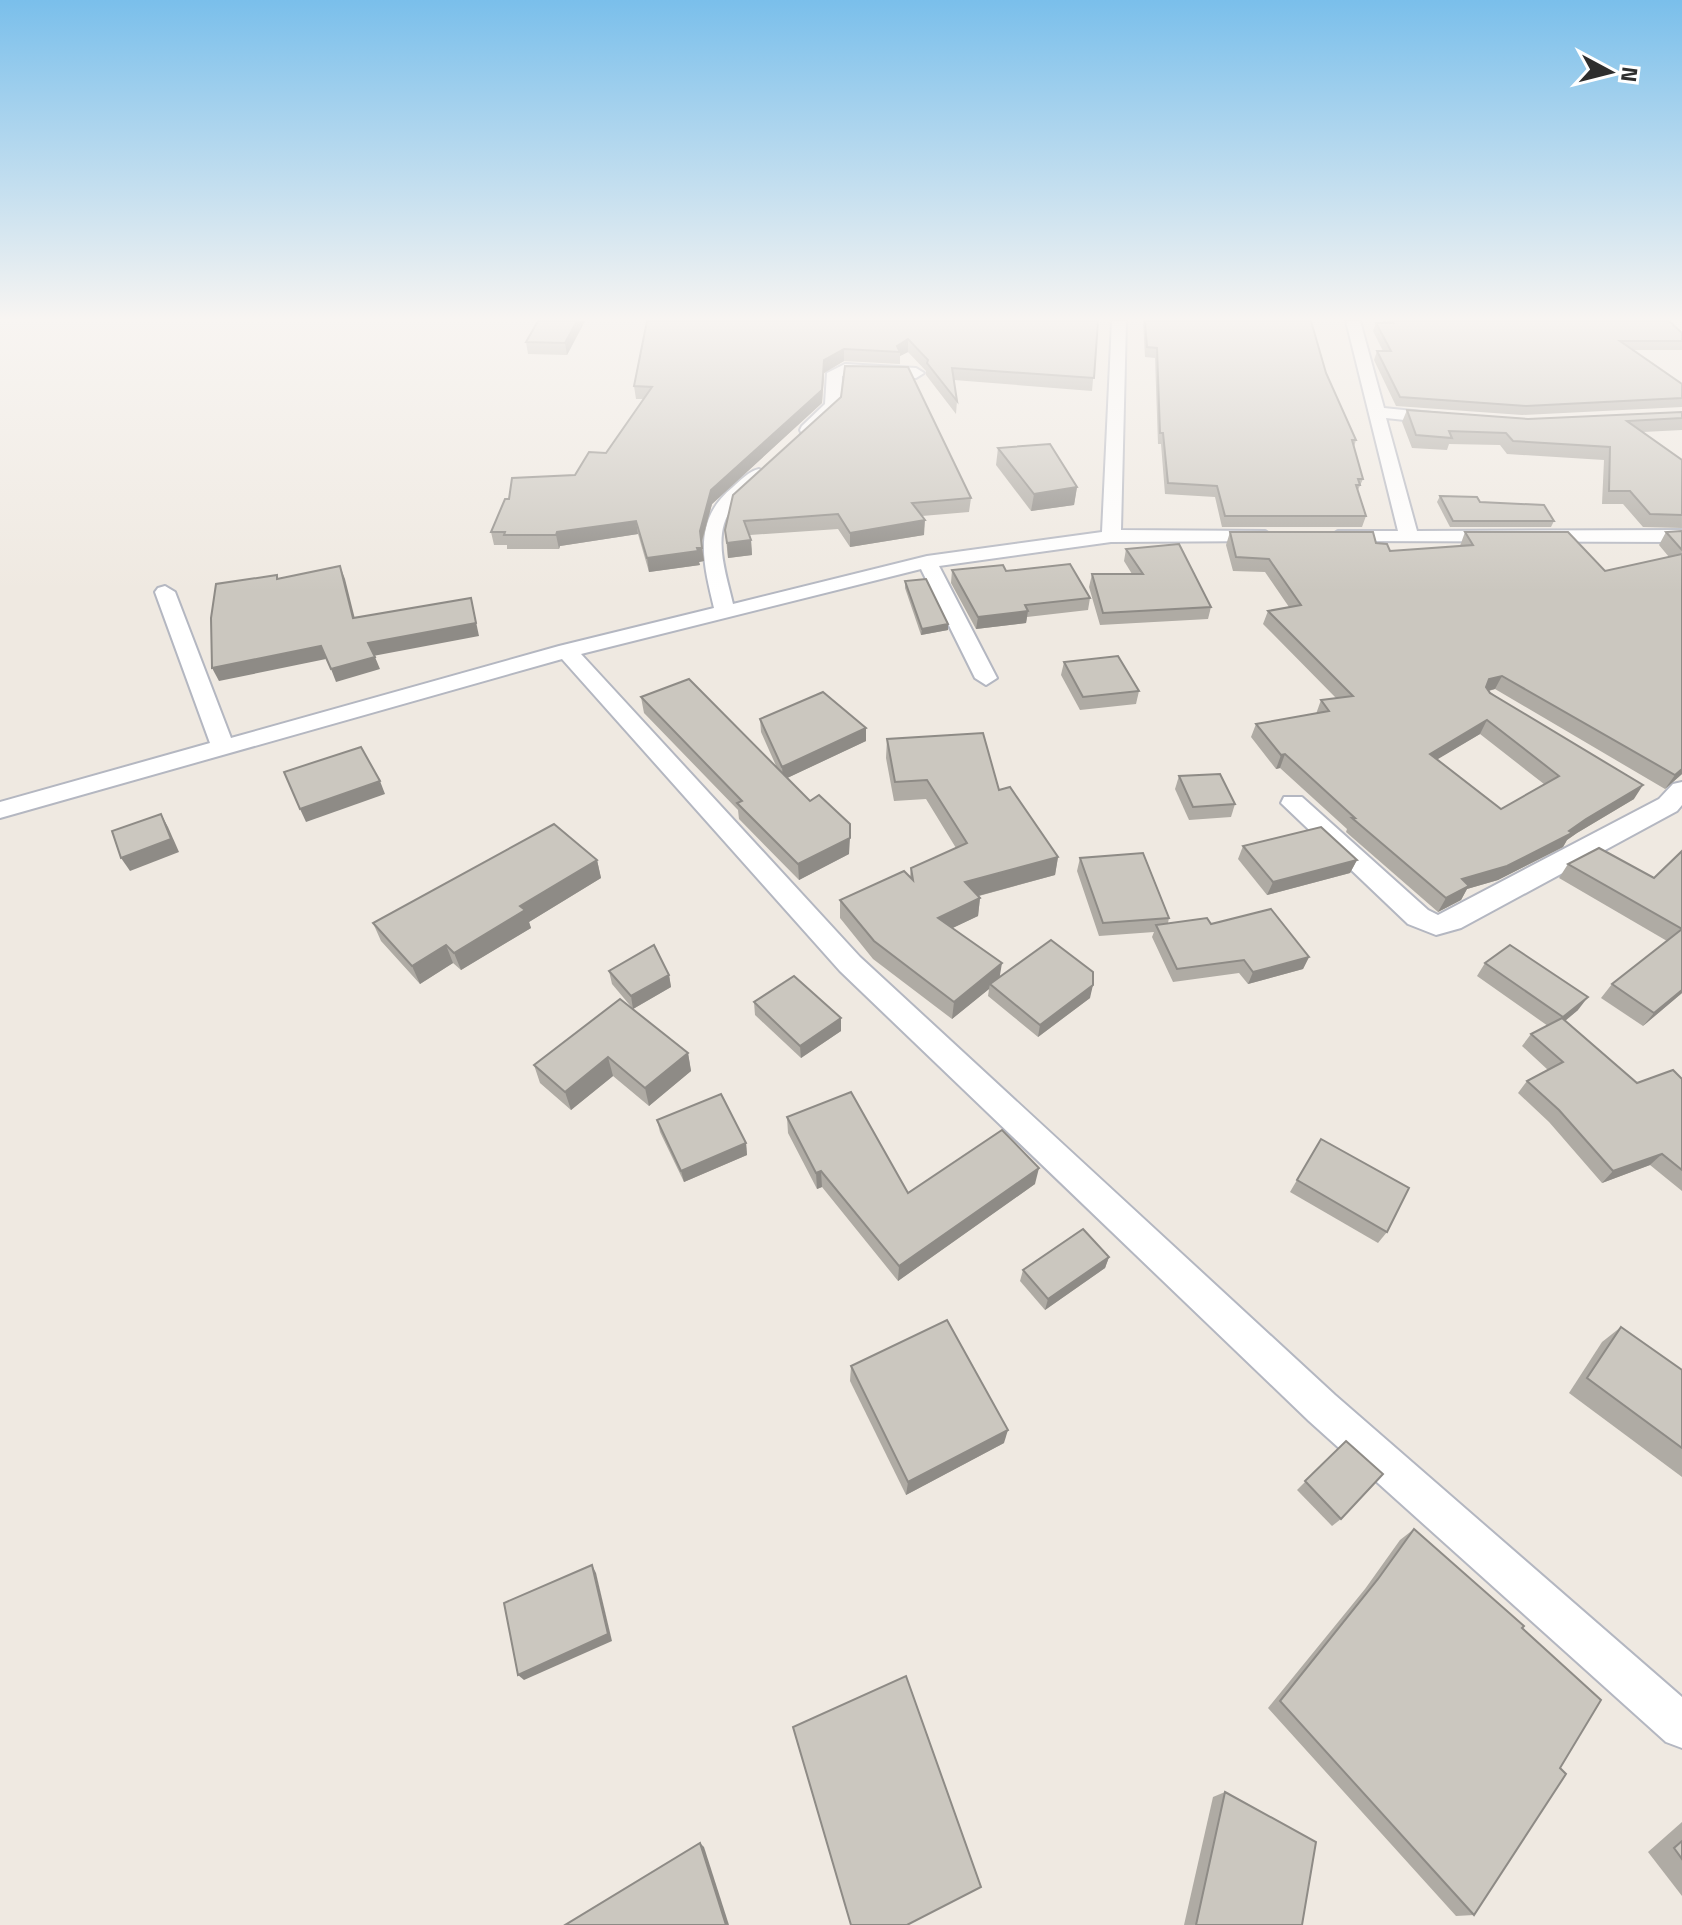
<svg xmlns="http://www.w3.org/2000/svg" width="1682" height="1925" viewBox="0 0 1682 1925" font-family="'Titillium Web',sans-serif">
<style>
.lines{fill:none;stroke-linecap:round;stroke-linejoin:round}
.street-casing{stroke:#b4b7c1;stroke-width:4}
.street{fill:#fff;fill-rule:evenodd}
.wall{fill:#afaba4;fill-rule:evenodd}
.shaded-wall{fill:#8e8b86}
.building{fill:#cbc7bf;stroke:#8e8b86;stroke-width:2;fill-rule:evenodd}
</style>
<rect width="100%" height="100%" fill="#efe9e1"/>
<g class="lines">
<defs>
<g id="street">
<path d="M 1112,321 L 1126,321 L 1121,530 L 1265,531 L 1274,537 L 1272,541 L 1111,542 L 939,566 L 997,678 L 986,685 L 975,678 L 921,569 L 581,654 L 860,957 L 1335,1395 L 1682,1697 L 1682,1748 L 1666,1742 L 1309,1421 L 840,971 L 562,659 L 0,818 L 0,802 L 210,743 L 155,592 L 158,588 L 165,586 L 175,592 L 231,738 L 559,646 L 714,608 C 703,562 692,520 733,487 C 741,480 749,471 759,469 L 768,474 C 758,486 745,494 735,505 C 710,531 726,573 733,604 L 927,556 L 1102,532 Z"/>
<polygon points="1346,321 1360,321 1384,408 1442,414 1450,419 1442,424 1386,418 1417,531 1682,530 1682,542 1331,541 1329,537 1338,531 1398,531"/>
<path d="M 845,364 L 916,368 L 924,373 L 916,378 L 842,376 C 841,412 842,409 814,434 L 802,434 L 800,430 L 802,426 L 825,404 L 827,373 Z"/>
<polygon points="1682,782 1682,805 1677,811 1461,928 1436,935 1408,924 1281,803 1284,797 1302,797 1428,910 1438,915 1659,799 1673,784"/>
</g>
</defs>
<use href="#street" class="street-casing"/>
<use href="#street" class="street"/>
</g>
<g class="wall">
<polygon points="538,321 585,321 567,355 528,354 526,342"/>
<polygon points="647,321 1098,321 1092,391 954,380 957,401 956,414 926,375 926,371 908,352 900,356 900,364 844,361 824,373 822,403 712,504 702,543 704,561 699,562 700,565 649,572 638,534 560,546 559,549 507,549 507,545 494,545 491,532 509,499 575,475 606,453 644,399 636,399 634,386"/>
<polygon points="1143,321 1311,321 1326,373 1356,440 1354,447 1363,479 1358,490 1366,516 1362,527 1222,527 1215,497 1165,494 1161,444 1158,444 1155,358 1145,357"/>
<polygon points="1382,321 1669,321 1682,333 1682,350 1633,350 1682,384 1682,407 1522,415 1396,406 1374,360 1377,351 1383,351 1373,331 1376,323 1383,323"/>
<polygon points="841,397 971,498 969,512 922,516 924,535 850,547 838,529 750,535 751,540 752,555 728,558 725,530"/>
<polygon points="1407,410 1528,419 1682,412 1682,430 1643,432 1682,460 1682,528 1643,527 1623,504 1602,504 1604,460 1507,454 1500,445 1449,444 1447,450 1412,448 1402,422"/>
<polygon points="998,448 1077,487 1074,505 1031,511 996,465"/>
<polygon points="1440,496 1554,521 1551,527 1450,527 1437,502"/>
<path d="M 1682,531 L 1682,774 L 1665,789 L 1495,689 L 1489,691 L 1634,799 L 1577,833 L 1567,840 L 1563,847 L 1498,880 L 1467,889 L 1461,900 L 1438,912 L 1346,832 L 1347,829 L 1280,768 L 1276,769 L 1251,737 L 1256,724 L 1316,714 L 1321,700 L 1336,698 L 1263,624 L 1268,611 L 1289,607 L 1265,572 L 1233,571 L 1226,545 L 1230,532 L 1376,543 L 1390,551 L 1460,546 L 1465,532 L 1605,571 L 1669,557 L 1659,545 L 1666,532 ZM 1480,734 L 1544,784 L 1501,809 L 1437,759 Z"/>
<polygon points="1126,549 1211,607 1208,619 1100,625 1089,587 1092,574 1132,574 1124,561"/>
<polygon points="952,570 1006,571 1090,598 1088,610 1027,617 1026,623 976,629 951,583"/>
<polygon points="905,581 948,624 948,630 921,635 905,588"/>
<polygon points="1064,662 1139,691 1136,704 1080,710 1061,675"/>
<polygon points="641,697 777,768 761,732 760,719 866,741 787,778 849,854 799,880 739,819 738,810 644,713"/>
<polygon points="887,739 999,790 1058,857 1055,875 979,896 980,898 978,916 952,928 999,977 1090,998 1038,1037 988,996 989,989 952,1019 873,959 840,918 840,900 910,877 911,868 956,848 926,799 894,801 886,758"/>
<polygon points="1179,776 1235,804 1231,817 1189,820 1175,789"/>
<polygon points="1243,846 1357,860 1350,873 1267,895 1238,859"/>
<polygon points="1682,851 1682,993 1643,1026 1601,998 1612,984 1667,941 1559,878 1568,864 1654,878"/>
<polygon points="1080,858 1169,918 1168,923 1211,924 1309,957 1303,969 1248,984 1239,973 1173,982 1152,937 1154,932 1099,936 1077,871"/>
<polygon points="597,860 601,878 529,922 531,928 461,970 453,963 420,984 381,941 373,923"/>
<polygon points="1485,963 1578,1010 1565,1021 1637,1083 1682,1079 1682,1191 1650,1165 1602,1183 1549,1122 1518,1093 1527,1081 1548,1070 1522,1046 1531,1034 1548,1026 1477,976"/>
<polygon points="609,971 669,975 671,987 633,1009 612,984"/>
<polygon points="620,999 688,1053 691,1071 649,1106 613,1076 571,1110 540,1083 534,1065"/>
<polygon points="754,1002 841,1031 801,1058 755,1015"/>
<polygon points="787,1117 908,1193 1035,1184 898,1281 822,1187 817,1189 788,1133"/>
<polygon points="657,1120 746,1143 747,1155 684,1182 660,1132"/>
<polygon points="1321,1139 1387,1232 1378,1243 1290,1192"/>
<polygon points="1109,1257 1105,1268 1045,1310 1020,1281 1023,1270"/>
<polygon points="1621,1327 1682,1370 1682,1477 1569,1393 1602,1342"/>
<polygon points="851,1366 1004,1443 906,1495 850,1381"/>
<polygon points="1346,1441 1341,1519 1332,1526 1297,1490"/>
<polygon points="1414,1529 1522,1628 1560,1768 1474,1915 1456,1916 1268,1708 1365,1589 1400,1540"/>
<polygon points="1225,1792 1302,1925 1184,1925 1213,1797"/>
<polygon points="1682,1822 1682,1896 1648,1852"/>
</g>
<g class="shaded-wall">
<polygon points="577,321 585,321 567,355 565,343"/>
<polygon points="908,339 908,352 900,356 900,352 897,346"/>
<polygon points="844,349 844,361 824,373 822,403 712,504 701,544 700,531 711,490 824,360"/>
<polygon points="1077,487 1074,505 1031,511 1034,494"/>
<polygon points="925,520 924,535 850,547 850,533"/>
<polygon points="636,521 638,534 560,546 559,549 556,535 557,532"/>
<polygon points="751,540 752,555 728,558 727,543"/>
<polygon points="702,548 704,561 699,562 700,565 649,572 647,558"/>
<polygon points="340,566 345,579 358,631 353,618"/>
<polygon points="471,598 479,636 373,656 368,643"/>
<polygon points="1028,611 1026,623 976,629 978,617"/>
<polygon points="948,624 948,630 921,635 922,629"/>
<polygon points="321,646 326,659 219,681 212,668"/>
<polygon points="375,657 380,669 336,682 331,669"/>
<polygon points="1502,676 1495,689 1482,692 1489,679"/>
<polygon points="1487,720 1480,734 1423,768 1430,754"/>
<polygon points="866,728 866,741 783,780 782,767"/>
<polygon points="1285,754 1280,768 1276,769 1281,755"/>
<polygon points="1682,769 1682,774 1665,789 1675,775"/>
<polygon points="380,781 385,794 306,822 300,809"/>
<polygon points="1643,785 1634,799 1577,833 1567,840 1563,847 1498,880 1467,889 1461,900 1438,912 1446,898 1462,879 1569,831 1586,819"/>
<polygon points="161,814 168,827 179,852 130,871 121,858"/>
<polygon points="850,838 849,854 799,880 798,864"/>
<polygon points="1058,857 1055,875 963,900 965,882"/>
<polygon points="597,860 601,878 529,922 531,928 461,970 454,953 520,906"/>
<polygon points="1357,860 1350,873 1267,895 1273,882"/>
<polygon points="980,898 978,916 936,936 938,918"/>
<polygon points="446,945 453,963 420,984 412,966"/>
<polygon points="1309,957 1303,969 1248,984 1253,972"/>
<polygon points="1002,963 999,981 990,984 989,989 952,1019 954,1002"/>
<polygon points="669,975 671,987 633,1009 631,996"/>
<polygon points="1093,985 1090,998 1038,1037 1040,1025"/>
<polygon points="1682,990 1682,993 1643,1026 1654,1013"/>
<polygon points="1588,997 1578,1010 1554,1030 1563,1017"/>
<polygon points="841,1018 841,1031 801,1058 800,1046"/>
<polygon points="688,1053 691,1071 649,1106 645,1088"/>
<polygon points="608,1057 613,1076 571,1110 565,1092"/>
<polygon points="746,1143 747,1155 684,1182 681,1171"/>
<polygon points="1662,1154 1650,1165 1602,1183 1613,1171"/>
<polygon points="1039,1168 1035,1184 898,1281 899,1266"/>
<polygon points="821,1171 822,1187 817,1189 816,1173"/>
<polygon points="1109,1257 1105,1268 1045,1310 1048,1299"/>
<polygon points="1008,1430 1004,1443 906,1495 908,1482"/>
<polygon points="592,1565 596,1573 612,1641 524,1680 518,1675"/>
<polygon points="700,1843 704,1847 729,1925 726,1925"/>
</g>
<g class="building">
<polygon points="538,321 577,321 565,343 526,342"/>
<polygon points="647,321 1098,321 1094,378 952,368 957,401 927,363 928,360 908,339 897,346 900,352 844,349 824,360 822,390 711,490 700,531 702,548 697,548 698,551 647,558 636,521 557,532 556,535 504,535 505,532 491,532 505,499 509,499 512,478 575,475 589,452 606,453 652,387 634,386"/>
<polygon points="1145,321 1311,321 1326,373 1356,440 1352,440 1363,479 1358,479 1360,485 1356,485 1366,516 1225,516 1217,486 1168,483 1163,433 1160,433 1157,348 1147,347"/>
<polygon points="1391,321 1669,321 1682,333 1682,341 1620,341 1682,384 1682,398 1526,406 1400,397 1377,351 1391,351 1376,323 1393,323"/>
<polygon points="845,366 908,367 971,498 912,503 925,520 850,533 838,514 744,521 751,540 727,543 725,530 733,495 841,397"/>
<polygon points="1407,410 1528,419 1682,412 1682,418 1627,421 1682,460 1682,515 1650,514 1630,491 1609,491 1610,447 1513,441 1506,433 1449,431 1452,438 1416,435"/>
<polygon points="1050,444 1077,487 1034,494 998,448"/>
<polygon points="1440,496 1477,497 1480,502 1544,505 1554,521 1453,521"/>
<polygon points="1682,531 1682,550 1666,532"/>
<path d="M 1230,532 L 1373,532 L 1376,543 L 1387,544 L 1390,551 L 1473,545 L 1465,532 L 1568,532 L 1605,571 L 1682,554 L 1682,769 L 1675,775 L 1502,676 L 1489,679 L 1486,687 L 1490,693 L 1643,785 L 1586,819 L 1569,831 L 1572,833 L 1507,866 L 1462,879 L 1469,886 L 1446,898 L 1352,818 L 1355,818 L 1285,754 L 1281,755 L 1256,724 L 1329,711 L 1321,700 L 1353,696 L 1268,611 L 1301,605 L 1269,559 L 1236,557 ZM 1487,720 L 1559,776 L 1501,809 L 1430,754 Z"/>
<polygon points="1179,544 1211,607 1103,613 1092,574 1143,574 1126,549"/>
<polygon points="1070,564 1090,598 1025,605 1028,611 978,617 952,570 1003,565 1006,571"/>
<polygon points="340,566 353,618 471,598 476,623 368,643 375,657 331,669 321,646 212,668 211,618 216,584 277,575 277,579"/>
<polygon points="926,579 948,624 922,629 905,581"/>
<polygon points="1118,656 1139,691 1083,697 1064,662"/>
<polygon points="689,679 810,801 819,795 850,824 850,838 798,864 737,803 742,801 641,697"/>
<polygon points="823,692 866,728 782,767 760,719"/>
<polygon points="983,733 999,790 1010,787 1058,857 965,882 980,898 938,918 1002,963 954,1002 874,941 840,900 904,871 913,880 911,868 967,843 927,780 895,782 887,739"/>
<polygon points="361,747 380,781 300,809 284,772"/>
<polygon points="1220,774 1235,804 1193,807 1179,776"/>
<polygon points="161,814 171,839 121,858 112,831"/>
<polygon points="554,824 597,860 520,906 525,910 454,953 446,945 412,966 373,923"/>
<polygon points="1321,827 1357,860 1273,882 1243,846"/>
<polygon points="1599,848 1654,878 1682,851 1682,990 1654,1013 1612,984 1682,929 1568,864"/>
<polygon points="1143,853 1169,918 1103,923 1080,858"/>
<polygon points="1271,909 1309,957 1253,972 1244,960 1177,969 1156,925 1207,918 1211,924"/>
<polygon points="1051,940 1093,972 1093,985 1040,1025 990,984"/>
<polygon points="654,945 669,975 631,996 609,971"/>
<polygon points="1510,945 1588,997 1563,1017 1485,963"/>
<polygon points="794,976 841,1018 800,1046 754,1002"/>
<polygon points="620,999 688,1053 645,1088 608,1057 565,1092 534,1065"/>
<polygon points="1562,1018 1637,1083 1673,1070 1682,1079 1682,1170 1662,1154 1613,1171 1559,1110 1527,1081 1563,1062 1531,1034"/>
<polygon points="851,1092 908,1193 1002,1130 1039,1168 899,1266 821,1171 816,1173 787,1117"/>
<polygon points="721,1094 746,1143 681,1171 657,1120"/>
<polygon points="1321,1139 1409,1188 1387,1232 1297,1180"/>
<polygon points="1083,1229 1109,1257 1048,1299 1023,1270"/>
<polygon points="947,1320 1008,1430 908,1482 851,1366"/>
<polygon points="1621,1327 1682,1370 1682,1448 1587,1378"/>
<polygon points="1346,1441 1383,1474 1341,1519 1305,1481"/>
<polygon points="1414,1529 1524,1626 1522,1628 1601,1700 1560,1768 1566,1774 1474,1915 1280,1701 1378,1579"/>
<polygon points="592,1565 608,1634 518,1675 504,1603"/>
<polygon points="906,1676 981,1887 907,1925 851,1925 793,1727"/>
<polygon points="1225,1792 1316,1842 1302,1925 1196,1925"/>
<polygon points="1682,1841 1682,1859 1674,1848"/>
<polygon points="700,1843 726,1925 565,1925"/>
</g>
<linearGradient id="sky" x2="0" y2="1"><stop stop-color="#7abfeb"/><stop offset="0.54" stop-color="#f8f5f2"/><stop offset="1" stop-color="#f8f5f2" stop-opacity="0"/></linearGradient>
<rect width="1682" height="591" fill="url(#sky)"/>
<g transform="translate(1610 72) rotate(97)" stroke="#ffffff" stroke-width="6" paint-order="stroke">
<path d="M0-6L14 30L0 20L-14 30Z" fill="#2e2e2e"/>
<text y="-12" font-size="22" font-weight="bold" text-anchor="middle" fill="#2e2e2e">N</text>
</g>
</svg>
